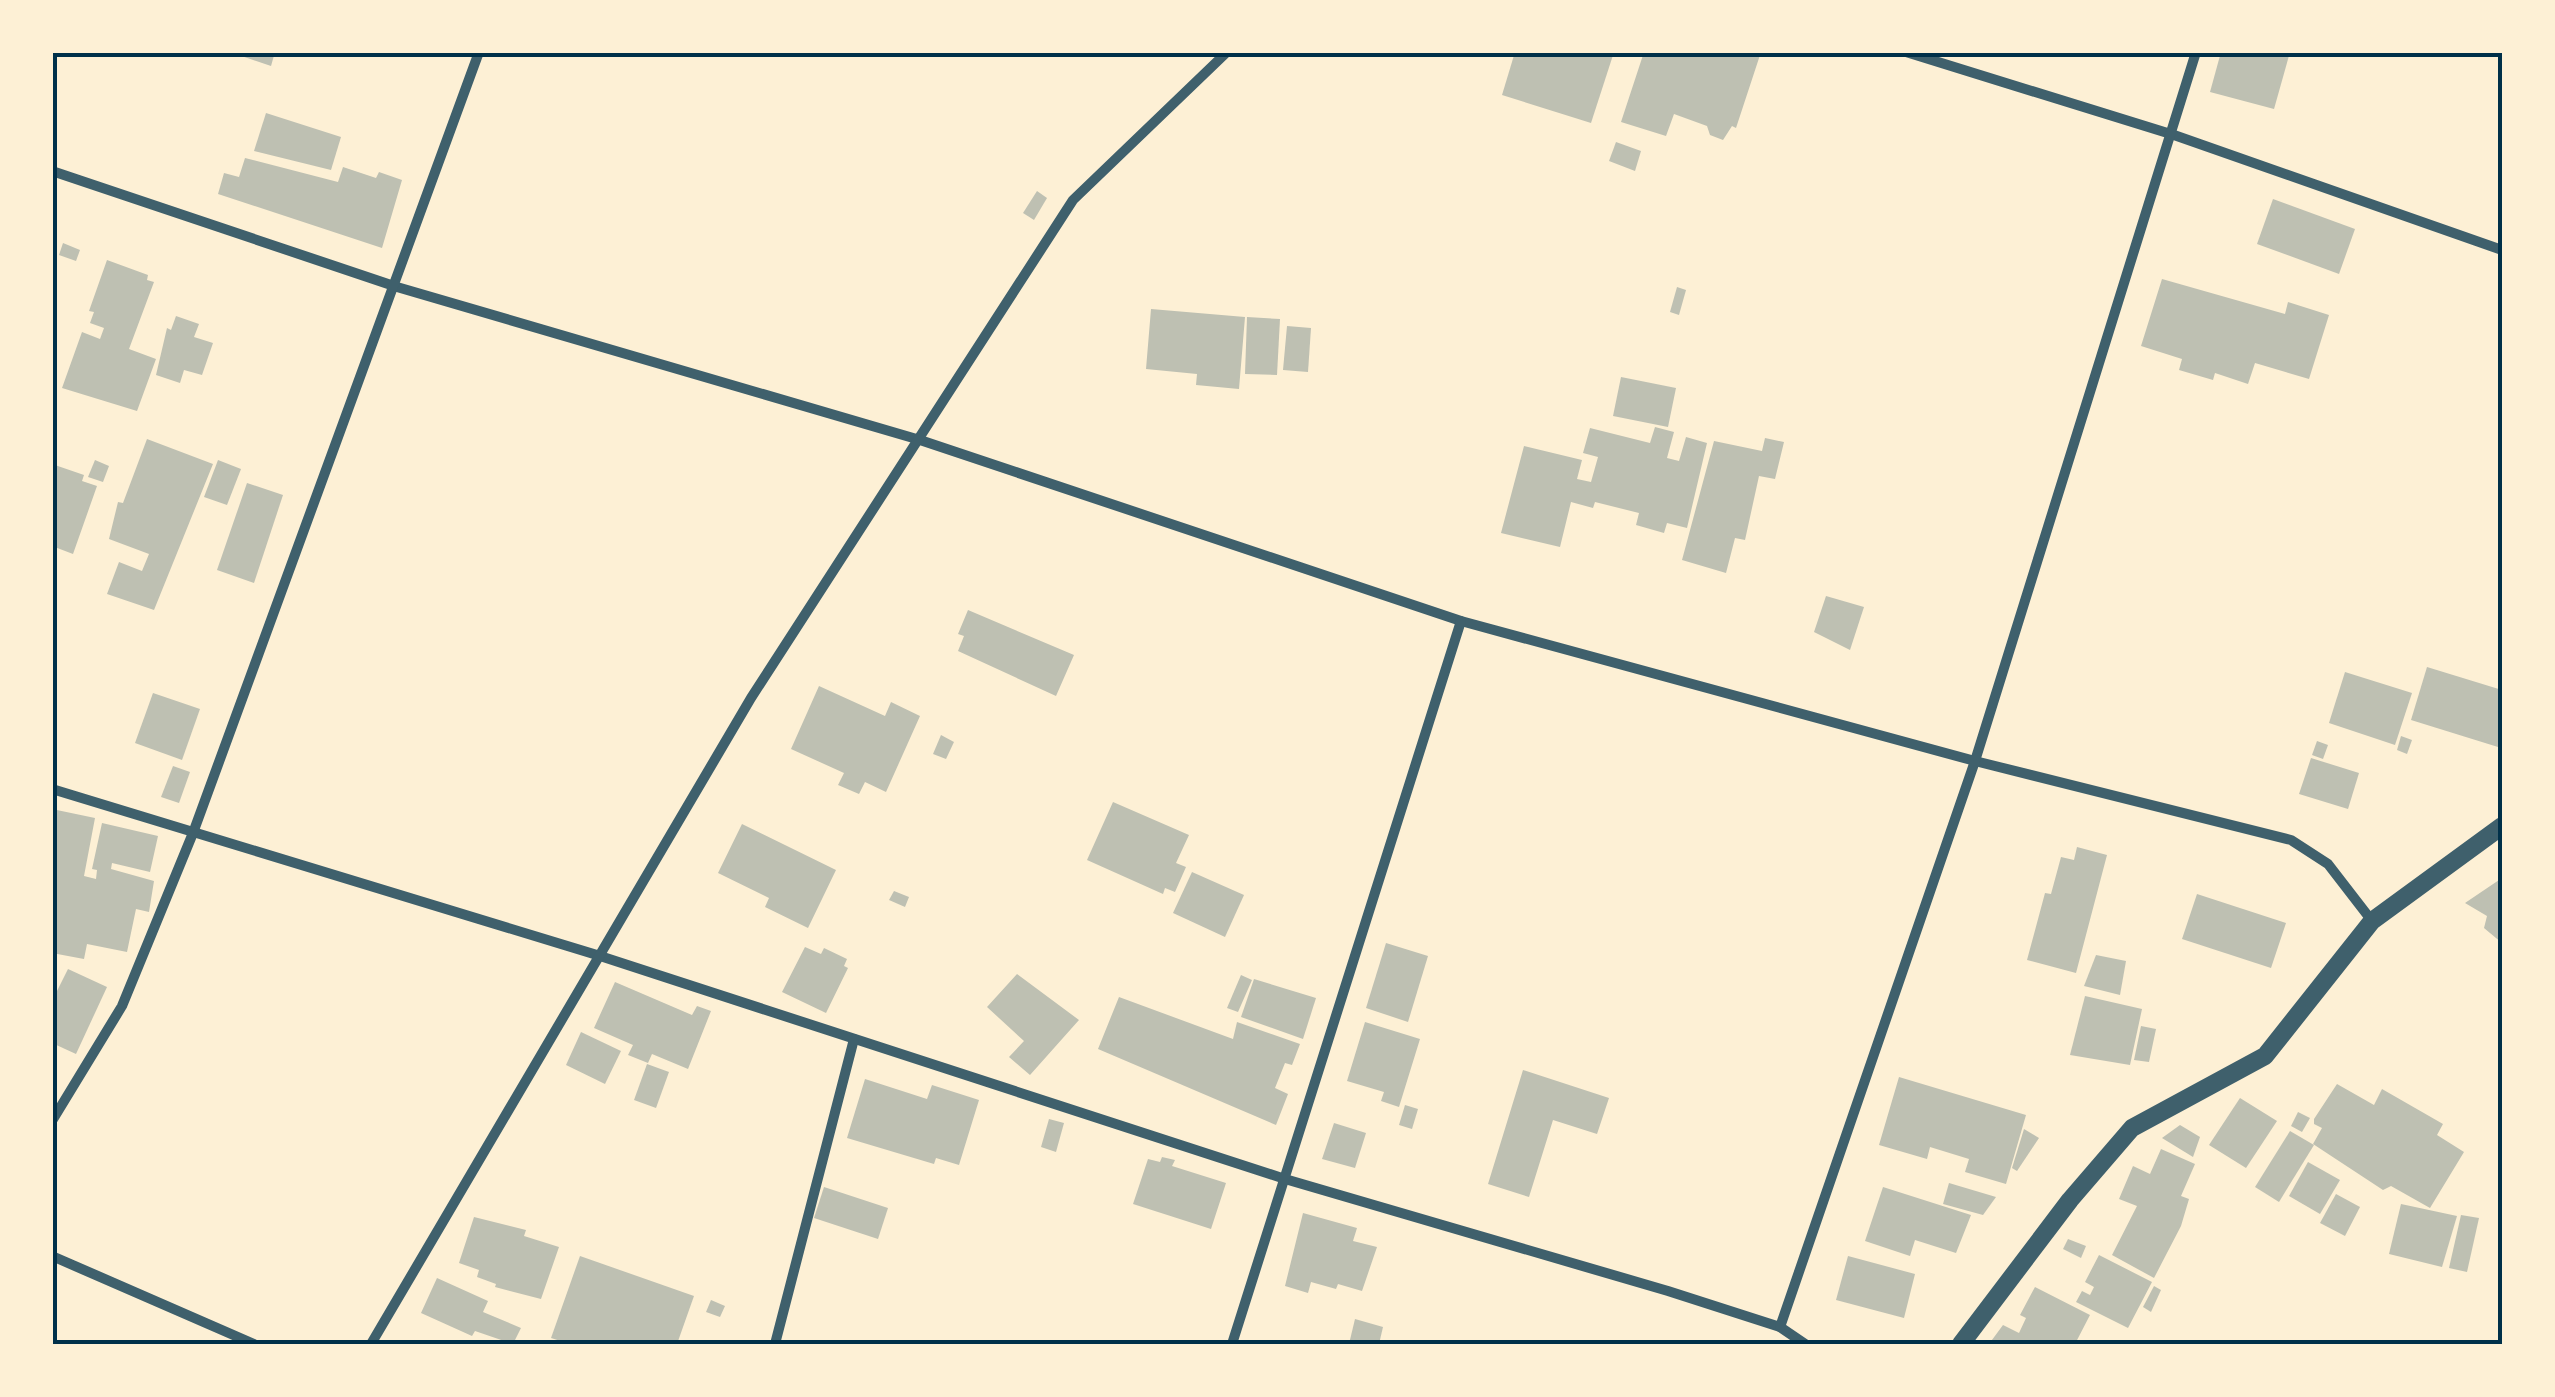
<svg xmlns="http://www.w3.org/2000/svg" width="2555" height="1397" viewBox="0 0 2555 1397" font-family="'Alegreya Sans',sans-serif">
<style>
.building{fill:#bec0b2}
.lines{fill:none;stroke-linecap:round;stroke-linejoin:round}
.minor{stroke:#3f606c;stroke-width:10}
.tertiary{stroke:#3f606c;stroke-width:18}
.neatline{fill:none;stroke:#003049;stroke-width:4}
</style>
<rect width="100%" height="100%" fill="#fdf0d5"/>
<g class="building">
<polygon points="230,52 275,52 271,66"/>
<polygon points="1515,52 1614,52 1591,123 1502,95"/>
<polygon points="1644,52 1761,52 1736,128 1732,126 1723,140 1710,135 1707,126 1674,114 1666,136 1621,122"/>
<polygon points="2221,52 2290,52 2274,109 2210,92"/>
<polygon points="266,113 341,137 331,170 254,151"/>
<polygon points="1616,142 1641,151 1635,171 1609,161"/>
<polygon points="245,158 338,182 343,167 376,178 379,172 402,180 382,248 218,194 224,173 239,177"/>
<polygon points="1037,191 1047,198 1034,220 1023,213"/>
<polygon points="2273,199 2355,229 2339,274 2257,244"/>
<polygon points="63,243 80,250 76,261 59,255"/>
<polygon points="107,260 148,275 147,280 154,282 129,349 156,359 137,411 62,388 82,332 100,339 104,328 90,323 94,312 89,311"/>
<polygon points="2162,279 2285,314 2288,302 2329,315 2309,379 2255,363 2248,384 2215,373 2213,380 2179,370 2182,359 2141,346"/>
<polygon points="1677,287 1686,290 1679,315 1670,312"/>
<polygon points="1151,309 1245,317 1239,389 1196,385 1197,374 1146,369"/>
<polygon points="176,316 199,324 194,337 213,343 202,375 184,370 180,383 156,375 167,328 171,330"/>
<polygon points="1247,317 1280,319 1277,375 1245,374"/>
<polygon points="1287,326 1311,328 1308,372 1283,370"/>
<polygon points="1621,377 1676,388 1668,427 1613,416"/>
<polygon points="1655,427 1674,432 1667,458 1679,461 1686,437 1707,443 1687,528 1667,523 1664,533 1636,525 1639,513 1595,502 1593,508 1571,502 1560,547 1501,533 1524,446 1582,460 1577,479 1591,482 1598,457 1583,453 1590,428 1650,443"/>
<polygon points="1765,438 1784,442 1775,479 1759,476 1745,540 1735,538 1726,573 1682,560 1714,441 1762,451"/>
<polygon points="147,439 213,464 154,610 107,594 119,562 142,571 149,554 109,539 118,502 123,503"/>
<polygon points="95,460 109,466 103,482 88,477"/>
<polygon points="218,460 241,469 227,505 204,497"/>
<polygon points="52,464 84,475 82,481 97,486 73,554 52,546"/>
<polygon points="247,483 283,495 254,583 217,570"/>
<polygon points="1826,596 1864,607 1850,650 1814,632"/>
<polygon points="968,610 1074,655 1056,696 958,651 964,636 958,634"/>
<polygon points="2427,667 2502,690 2498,747 2411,720"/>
<polygon points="2345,672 2412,693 2395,745 2329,723"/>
<polygon points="819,686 885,716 891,702 920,716 886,792 865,782 859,794 838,785 844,773 791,749"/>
<polygon points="153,693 200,709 182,760 135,743"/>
<polygon points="941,735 954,742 946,759 933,754"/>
<polygon points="2401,736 2412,740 2407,754 2397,750"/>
<polygon points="2317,741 2328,745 2323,759 2312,755"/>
<polygon points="2311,758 2359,773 2348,809 2299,794"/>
<polygon points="173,766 190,772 179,803 161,797"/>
<polygon points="1113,802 1189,835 1176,863 1186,867 1175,892 1165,888 1163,894 1087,860"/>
<polygon points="52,809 95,818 84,876 96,879 97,870 92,869 102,823 158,836 150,872 112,863 111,869 154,881 149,912 136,909 127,952 87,944 84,959 52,953"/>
<polygon points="742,824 836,870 808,928 765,907 769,898 718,873"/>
<polygon points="2077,847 2107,855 2076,973 2027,960 2045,893 2051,894 2061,857 2074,860"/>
<polygon points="1192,872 1244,895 1225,937 1173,913"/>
<polygon points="2502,878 2502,943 2484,928 2487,916 2465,903"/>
<polygon points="894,891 909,897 905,907 889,900"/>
<polygon points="2197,894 2286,923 2271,968 2182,939"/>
<polygon points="1386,943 1428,956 1408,1022 1366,1008"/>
<polygon points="805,947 821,954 824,948 847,959 844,966 848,968 826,1013 782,992"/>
<polygon points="2096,955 2126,961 2120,995 2084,986"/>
<polygon points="68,969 107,987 76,1054 52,1043 52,1001"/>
<polygon points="1017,974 1079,1020 1030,1075 1009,1057 1024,1041 987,1007"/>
<polygon points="1241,975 1252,980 1238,1012 1227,1008"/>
<polygon points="1254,979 1316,998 1303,1039 1241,1017"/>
<polygon points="615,982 692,1015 697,1006 711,1011 688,1069 652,1054 648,1063 628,1055 633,1045 594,1028"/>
<polygon points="2085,996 2142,1009 2130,1065 2070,1055"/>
<polygon points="1119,997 1233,1039 1237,1022 1300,1044 1292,1065 1285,1063 1275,1088 1288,1094 1276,1125 1098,1049"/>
<polygon points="1365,1022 1420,1039 1399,1107 1381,1101 1384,1092 1347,1081"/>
<polygon points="2141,1026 2156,1029 2149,1062 2134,1060"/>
<polygon points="581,1032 621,1051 605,1084 566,1065"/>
<polygon points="647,1064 669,1072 656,1108 634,1100"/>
<polygon points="1523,1070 1609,1098 1597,1134 1553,1120 1529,1197 1488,1184"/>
<polygon points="1899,1077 2026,1115 2006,1184 1965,1172 1969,1159 1930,1147 1927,1159 1879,1145"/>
<polygon points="865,1079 927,1099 932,1085 979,1100 959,1165 936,1158 934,1164 847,1138"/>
<polygon points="2337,1084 2374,1105 2382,1089 2443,1124 2437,1135 2464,1152 2430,1208 2391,1186 2383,1190 2313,1144 2322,1128 2314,1124 2314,1119"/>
<polygon points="2240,1098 2277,1121 2246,1168 2209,1145"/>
<polygon points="1405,1105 1418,1109 1412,1129 1399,1125"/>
<polygon points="2298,1112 2310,1118 2302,1132 2291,1126"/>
<polygon points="1049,1119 1064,1123 1056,1152 1041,1147"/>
<polygon points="1334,1123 1366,1133 1355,1168 1322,1159"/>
<polygon points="2180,1125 2200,1137 2193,1157 2162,1138"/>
<polygon points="2024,1129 2039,1138 2017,1171 2012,1168"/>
<polygon points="2290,1131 2314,1145 2279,1202 2255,1187"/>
<polygon points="2161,1149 2195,1164 2181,1196 2189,1199 2181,1226 2154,1278 2112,1255 2137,1206 2119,1199 2133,1166 2150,1174"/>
<polygon points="1162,1157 1175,1160 1172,1166 1226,1183 1211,1229 1133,1204 1148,1159 1160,1162"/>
<polygon points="2308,1162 2340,1180 2320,1214 2289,1196"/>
<polygon points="1949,1183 1996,1197 1983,1215 1943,1204"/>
<polygon points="824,1187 888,1208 878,1239 814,1218"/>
<polygon points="1883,1187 1971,1215 1956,1253 1915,1240 1910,1256 1865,1241"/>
<polygon points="2336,1194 2360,1207 2345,1236 2320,1223"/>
<polygon points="2401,1204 2457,1216 2442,1267 2389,1254"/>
<polygon points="1303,1213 1357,1228 1353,1241 1377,1247 1362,1291 1338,1284 1336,1289 1311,1282 1308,1293 1285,1286"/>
<polygon points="2461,1215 2479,1218 2467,1272 2449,1268"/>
<polygon points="474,1217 526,1230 524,1236 559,1247 541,1299 495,1287 496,1284 477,1277 479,1270 459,1263"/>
<polygon points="2068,1239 2086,1246 2081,1258 2063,1249"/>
<polygon points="2099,1255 2152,1282 2128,1328 2076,1302 2082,1291 2090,1295 2094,1287 2085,1282"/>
<polygon points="580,1256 694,1296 677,1344 570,1344 551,1338"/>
<polygon points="1848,1256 1915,1274 1904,1318 1836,1300"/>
<polygon points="437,1278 488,1301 483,1312 521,1328 513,1344 475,1331 472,1336 421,1313"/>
<polygon points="2154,1286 2161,1290 2151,1312 2143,1307"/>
<polygon points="2035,1287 2090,1315 2075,1344 1989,1344 2003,1325 2019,1333 2026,1318 2020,1315"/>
<polygon points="711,1300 725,1306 720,1317 706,1312"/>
<polygon points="1355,1319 1383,1327 1379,1344 1349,1344"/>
</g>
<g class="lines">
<g class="minor">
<polyline points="1906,52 2174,135 2502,250"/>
<polyline points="52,171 397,287 920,440 1461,621 1975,761 2291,840 2328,864 2372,921"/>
<polyline points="52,789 597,955 1285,1179 1668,1291 1780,1327 1805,1344"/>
<polyline points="52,1121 122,1006 193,833 479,52"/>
<polyline points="52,1256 254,1344"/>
<polyline points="1780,1327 1975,761 2196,52"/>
<polyline points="371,1344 751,698 1073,200 1227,52"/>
<polyline points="775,1344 854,1039"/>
<polyline points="1232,1344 1461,621"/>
</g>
<polyline class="tertiary" points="1961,1344 2070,1200 2132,1128 2265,1056 2372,921 2502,826"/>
</g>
<rect width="2555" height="1397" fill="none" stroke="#fdf0d5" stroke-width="110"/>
<rect x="55" y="55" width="2445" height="1287" class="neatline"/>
</svg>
